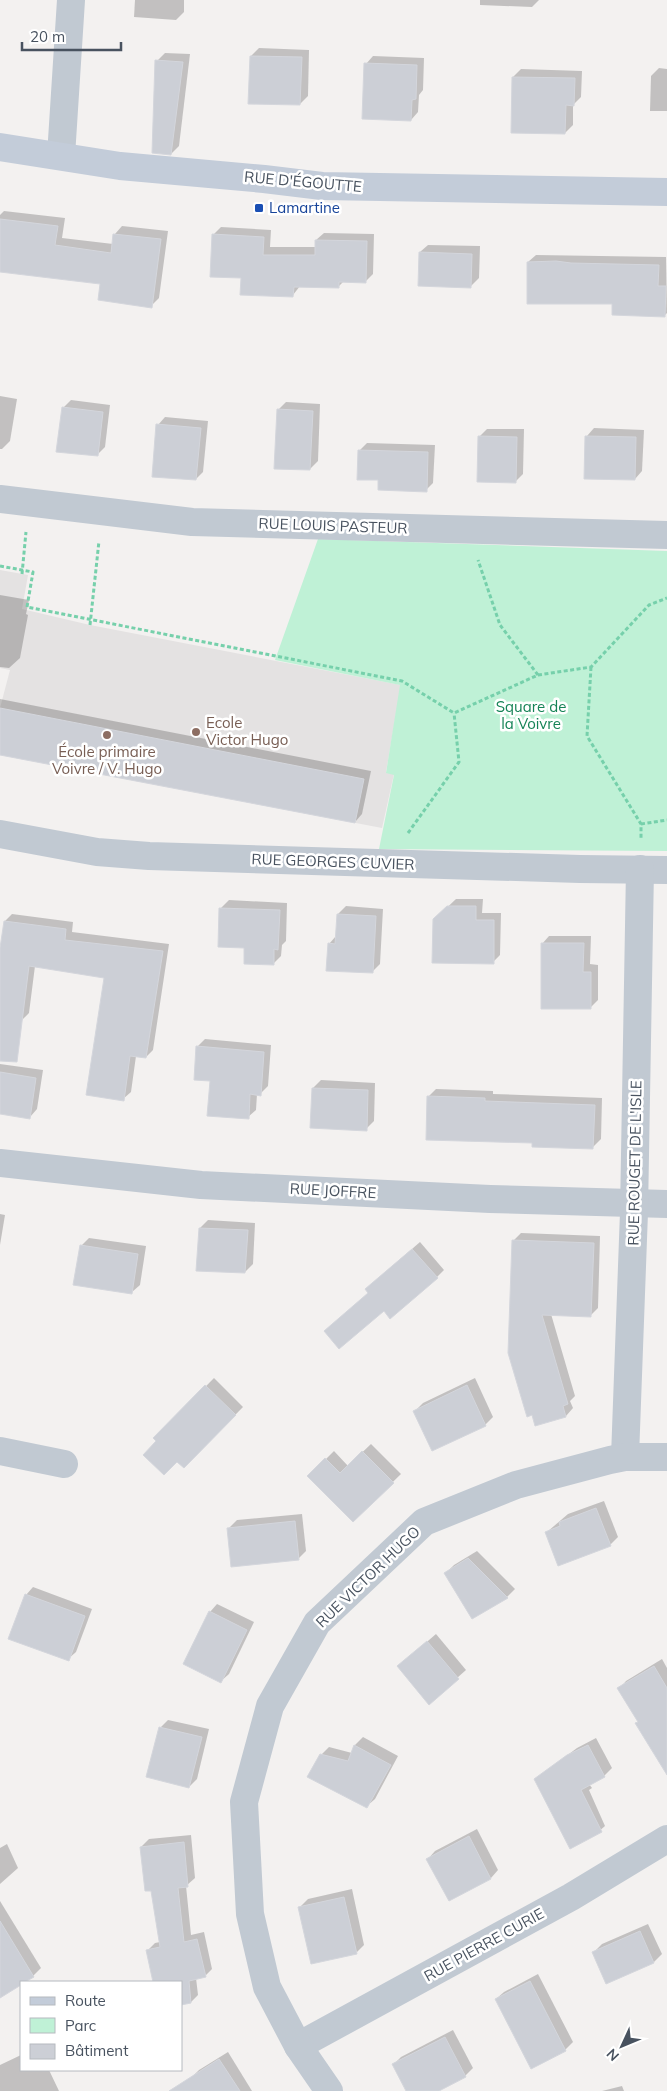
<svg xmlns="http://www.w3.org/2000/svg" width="667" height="2091" viewBox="0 0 667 2091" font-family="Mulish,sans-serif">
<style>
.education{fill:#e4e2e2}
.green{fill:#bff1d6}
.shadow{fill:#0003}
.building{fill:#cccfd6;stroke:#d4d6dc}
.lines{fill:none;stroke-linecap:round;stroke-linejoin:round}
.path{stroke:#76d0ab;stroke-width:3;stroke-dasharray:4 2.5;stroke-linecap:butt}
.street{stroke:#c1c9d2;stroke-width:28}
.secondary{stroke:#c3ccd9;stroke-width:28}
.transit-dot{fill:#1a4fb4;stroke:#fff;stroke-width:2}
.education-dot{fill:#8d6e63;stroke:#fff;stroke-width:2}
.labels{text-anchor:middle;stroke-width:5;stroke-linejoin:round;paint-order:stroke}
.street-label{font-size:15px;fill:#48525f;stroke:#fff}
.transit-label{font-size:15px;fill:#164399;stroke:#fff;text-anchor:start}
.park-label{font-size:15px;fill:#158356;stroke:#fff}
.education-label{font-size:15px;fill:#785e54;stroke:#fff;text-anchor:start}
</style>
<rect width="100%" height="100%" fill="#f3f1f0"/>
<polygon class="education" points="0,570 28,575 22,609 90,625 401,685 386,772 394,774 382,828 0,755 0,708 10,670 0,668"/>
<polygon class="green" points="318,539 667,551 667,851 379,849 394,775 386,773 400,685 275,660"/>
<g class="shadow">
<polygon points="135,0 184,0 184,12 176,20 134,17"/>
<polygon points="480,0 539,0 532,7 480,5"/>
<polygon points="259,48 309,50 308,96 300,104 251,56"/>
<polygon points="165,53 190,54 179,146 171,154 157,61"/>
<polygon points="373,56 424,58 423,90 419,95 418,112 411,120 366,64"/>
<polygon points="659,68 667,69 667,111 650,111 651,76"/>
<polygon points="521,69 582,71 581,97 573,105 573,125 565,133 513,77"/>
<polygon points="4,211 65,218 62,238 113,244 115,234 122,226 168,231 159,298 151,306 102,283 0,270 0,215"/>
<polygon points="221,227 271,230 270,247 316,247 316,240 324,233 374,234 373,274 365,282 344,281 338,287 300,286 293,295 242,277 213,235"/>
<polygon points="428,245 480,246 479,278 471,286 420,252"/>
<polygon points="536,255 666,257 667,313 665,315 613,302 528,262"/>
<polygon points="0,396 17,399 10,441 2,449 0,449"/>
<polygon points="71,400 110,405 105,447 97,455 63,408"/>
<polygon points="286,402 320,404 318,461 310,469 278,410"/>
<polygon points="165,417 208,421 203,472 196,479 158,425"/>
<polygon points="594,428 644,430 642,471 635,479 587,436"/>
<polygon points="487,429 524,429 523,474 515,482 479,437"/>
<polygon points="367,443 435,445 433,483 426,490 379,479 360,450"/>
<polygon points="0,595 29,600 26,614 28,615 20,658 9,668 0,667"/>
<polygon points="0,699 371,771 362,814 355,822 0,754"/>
<polygon points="456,899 483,899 482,913 501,913 500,955 493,962 434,920"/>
<polygon points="229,900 287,903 286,941 282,945 281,956 273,964 246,947 221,908"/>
<polygon points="346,906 383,909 380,964 372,972 329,944 336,936 338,914"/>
<polygon points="12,914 73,922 72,932 169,944 153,1050 146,1057 136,1056 131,1092 123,1099 106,977 35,966 29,1013 22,1020 0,1017 0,960 5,921"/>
<polygon points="549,936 591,936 590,964 598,965 598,1000 590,1008 542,944"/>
<polygon points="205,1039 271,1045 268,1086 260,1094 257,1094 256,1110 248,1117 211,1080 197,1047"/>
<polygon points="0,1064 43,1070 37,1109 30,1117 0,1113"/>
<polygon points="321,1080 375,1083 374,1121 366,1129 313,1088"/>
<polygon points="436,1089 493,1091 493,1094 602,1098 601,1139 593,1147 534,1142 428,1097"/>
<polygon points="0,1214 5,1215 0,1245"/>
<polygon points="208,1220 255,1223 253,1264 245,1272 200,1228"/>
<polygon points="521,1233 600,1236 598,1308 590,1316 551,1314 575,1396 570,1401 573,1408 566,1416 533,1413 514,1240"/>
<polygon points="89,1238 146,1246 140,1285 132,1292 81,1246"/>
<polygon points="420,1242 444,1270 437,1277 369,1292 374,1282"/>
<polygon points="214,1378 243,1407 184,1467 155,1438"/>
<polygon points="475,1378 493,1417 485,1425 415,1411 423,1403"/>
<polygon points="371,1444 401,1474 353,1521 309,1476 334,1451 348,1466"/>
<polygon points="604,1501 618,1537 610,1545 547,1532 568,1514"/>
<polygon points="302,1514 306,1551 298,1559 229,1528 237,1520"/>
<polygon points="477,1551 515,1589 507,1597 473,1618 446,1573 454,1565"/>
<polygon points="33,1587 92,1609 76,1652 68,1659 26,1595"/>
<polygon points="217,1604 254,1622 229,1674 221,1681 210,1612"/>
<polygon points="436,1634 466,1670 429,1703 407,1659"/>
<polygon points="662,1659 667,1668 667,1754 639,1721 619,1689 626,1681"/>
<polygon points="168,1720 209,1729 197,1779 189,1787 160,1728"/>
<polygon points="363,1737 398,1756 375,1799 367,1806 321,1755 329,1747 352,1753 355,1745"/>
<polygon points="596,1738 612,1768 604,1776 589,1784 592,1788 589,1790 605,1826 597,1833 536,1779 577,1748"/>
<polygon points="477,1829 498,1870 491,1878 449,1900 428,1859 435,1851"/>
<polygon points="191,1835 195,1878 186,1886 191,1935 204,1932 212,1969 205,1976 196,1978 198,1995 191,2002 181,1982 154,1982 148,1950 155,1943 160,1942 152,1889 141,1847 149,1839"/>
<polygon points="7,1844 18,1868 0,1884 0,1848"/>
<polygon points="352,1889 364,1945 356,1953 300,1907 308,1899"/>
<polygon points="0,1901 41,1968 33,1976 0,1996"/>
<polygon points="648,1924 662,1954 654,1962 608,1982 594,1952 602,1944"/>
<polygon points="538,1974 573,2042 565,2050 539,2063 496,1999 504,1992"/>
<polygon points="453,2030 473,2068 465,2076 436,2091 407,2091 393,2065 401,2057"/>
<polygon points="228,2052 252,2091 199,2091 191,2078 199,2070"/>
<polygon points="21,2055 21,2070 49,2070 59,2091 0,2091 0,2065"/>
<polygon points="622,2086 624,2091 602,2091"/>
</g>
<g class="building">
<polygon points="250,56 302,57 300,105 248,104"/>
<polygon points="155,60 183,62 171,155 152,153"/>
<polygon points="364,63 417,65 416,99 412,100 411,121 362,119"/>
<polygon points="512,77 575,78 574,106 566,105 565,134 511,133"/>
<polygon points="0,219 58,226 55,245 111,253 113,234 161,239 152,308 98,300 100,284 0,272"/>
<polygon points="212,234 264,237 263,255 315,255 315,240 367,241 366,283 339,282 339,288 294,287 293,297 240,295 241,278 210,277"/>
<polygon points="419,252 472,254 471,288 418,286"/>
<polygon points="556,261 571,263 659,265 658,286 666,286 665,317 612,315 612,304 527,304 527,262"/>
<polygon points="62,407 103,412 98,456 56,452"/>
<polygon points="277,409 313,411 310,470 274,469"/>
<polygon points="156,424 201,428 196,480 152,477"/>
<polygon points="478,436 517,437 516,483 477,482"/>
<polygon points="585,436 636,437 635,480 584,479"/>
<polygon points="358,450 428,452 427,492 378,490 378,480 357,480"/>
<polygon points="0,708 364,779 355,823 0,755"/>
<polygon points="447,906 476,906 476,920 494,920 494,964 432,963 433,919"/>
<polygon points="219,908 280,910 278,950 274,949 274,965 244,964 244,948 218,947"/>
<polygon points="337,914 376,916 373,973 326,971 328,943 335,944"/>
<polygon points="4,921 66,929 65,940 163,951 146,1058 130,1056 124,1101 86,1095 104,978 29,966 17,1062 0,1061 0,948"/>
<polygon points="541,943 584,943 583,972 591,972 591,1009 541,1009"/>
<polygon points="196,1046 264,1052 261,1096 250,1094 249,1119 207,1116 210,1081 194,1080"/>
<polygon points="0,1072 36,1078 30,1119 0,1114"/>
<polygon points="312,1088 368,1090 367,1131 310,1128"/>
<polygon points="427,1096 485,1098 485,1101 595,1105 593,1149 532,1147 532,1143 426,1140"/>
<polygon points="199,1228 248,1230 245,1273 196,1271"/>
<polygon points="512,1240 594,1243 591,1317 542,1315 568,1404 563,1406 566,1417 535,1426 532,1415 527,1417 508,1353"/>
<polygon points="80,1245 138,1254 132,1294 73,1285"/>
<polygon points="412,1249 438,1278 390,1319 384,1311 339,1349 324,1331 368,1293 365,1289"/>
<polygon points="205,1385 236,1415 184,1468 177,1462 164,1475 143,1455 156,1441 153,1438"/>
<polygon points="467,1385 486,1426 432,1451 413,1411"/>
<polygon points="362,1451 394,1483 353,1522 307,1476 325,1458 340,1473"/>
<polygon points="596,1508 611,1546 558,1566 545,1532 560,1526 559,1522"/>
<polygon points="295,1521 299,1560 231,1567 227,1528"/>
<polygon points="468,1558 508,1598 472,1619 444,1573"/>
<polygon points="25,1594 85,1616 69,1661 8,1639"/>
<polygon points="209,1611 247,1630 221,1683 183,1664"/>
<polygon points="427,1641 459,1679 429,1705 397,1666"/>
<polygon points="654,1666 667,1688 667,1775 635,1723 638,1722 617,1688"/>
<polygon points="159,1727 202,1737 189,1788 146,1777"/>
<polygon points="354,1745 391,1765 367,1808 307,1777 320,1754 348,1761"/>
<polygon points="588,1745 605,1777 581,1790 602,1832 570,1849 534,1779 567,1755"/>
<polygon points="469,1836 491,1879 449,1901 426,1859"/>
<polygon points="184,1842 188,1887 178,1888 184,1942 197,1939 206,1977 189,1981 191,2003 181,2005 181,1982 153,1982 146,1950 160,1947 151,1891 145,1891 140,1847"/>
<polygon points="344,1897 357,1954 311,1964 298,1907"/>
<polygon points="0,1921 34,1977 25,1982 21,1982 21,1985 0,1998"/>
<polygon points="640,1931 654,1963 606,1984 592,1952"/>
<polygon points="530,1981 566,2051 531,2069 495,1999"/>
<polygon points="445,2037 466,2077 439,2091 406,2091 392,2064"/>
<polygon points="219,2059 240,2091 169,2091"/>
</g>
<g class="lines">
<g class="path">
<polyline points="0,566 33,572 27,607 402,681 454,713 538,675 500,625 478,560"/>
<polyline points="22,574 26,532"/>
<polyline points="90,625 99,541"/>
<polyline points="591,667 587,736 641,824 641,838"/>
<polyline points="538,675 591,667 649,605 667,598"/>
<polyline points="641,824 667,820"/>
<polyline points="408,833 459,762 454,713"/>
</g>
<g class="street">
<polyline points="61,156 71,0"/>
<polyline points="0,499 192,522 667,535"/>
<polyline points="0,834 97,852 149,856 580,869 667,870"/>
<polyline points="0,1163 201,1185 490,1199 667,1204"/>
<polyline points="0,1451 64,1464"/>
<polyline points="625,1457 634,1212 640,869"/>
<polyline points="298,2046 571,1897 667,1839"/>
<polyline points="329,2091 298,2046 267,1987 250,1914 244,1802 270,1706 317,1623 424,1522 516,1485 610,1460 625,1457 667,1457"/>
</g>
<polyline class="secondary" points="0,147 120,166 264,179 322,186 667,192"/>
</g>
<rect class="transit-dot" x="254" y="203" width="10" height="10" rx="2.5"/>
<g class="education-dot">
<circle cx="196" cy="732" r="5"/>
<circle cx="107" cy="735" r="5"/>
</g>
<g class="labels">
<g class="street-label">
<text transform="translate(303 182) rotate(5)" y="5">RUE D'ÉGOUTTE</text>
<text transform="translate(333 526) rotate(2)" y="5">RUE LOUIS PASTEUR</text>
<text transform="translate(333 862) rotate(2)" y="5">RUE GEORGES CUVIER</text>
<text transform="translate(635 1163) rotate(-89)" y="5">RUE ROUGET DE L'ISLE</text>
<text transform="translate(333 1191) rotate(3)" y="5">RUE JOFFRE</text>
<text transform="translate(368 1577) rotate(-44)" y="5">RUE VICTOR HUGO</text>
<text transform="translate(484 1945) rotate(-29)" y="5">RUE PIERRE CURIE</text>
</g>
<g class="transit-label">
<text x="269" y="213">Lamartine</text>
</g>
<g class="park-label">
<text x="531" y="712">Square de<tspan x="531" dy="17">la Voivre</tspan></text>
</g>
<g class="education-label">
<text x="206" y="728">Ecole<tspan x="206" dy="17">Victor Hugo</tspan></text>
<text x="107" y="757" text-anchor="middle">École primaire<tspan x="107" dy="17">Voivre / V. Hugo</tspan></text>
</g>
</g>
<rect x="20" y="1981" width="162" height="90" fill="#ffffff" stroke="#b6babf"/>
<rect x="30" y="1997" width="25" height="8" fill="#c3ccd9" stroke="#b6babf"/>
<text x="65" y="2006" font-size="15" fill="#48525f">Route</text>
<rect x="30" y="2018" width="25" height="15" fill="#bff1d6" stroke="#b6babf"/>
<text x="65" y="2031" font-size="15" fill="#48525f">Parc</text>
<rect x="30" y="2044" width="25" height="15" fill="#cccfd6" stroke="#b6babf"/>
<text x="65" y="2056" font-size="15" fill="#48525f">Bâtiment</text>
<g transform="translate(622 2046) rotate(226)" stroke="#ffffff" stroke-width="4" paint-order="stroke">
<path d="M0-4L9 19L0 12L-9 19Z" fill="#48525f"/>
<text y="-8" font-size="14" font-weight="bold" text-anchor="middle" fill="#48525f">N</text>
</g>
<path d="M22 42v8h99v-8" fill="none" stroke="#48525f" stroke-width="2.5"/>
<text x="30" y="42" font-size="15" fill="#48525f" stroke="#ffffff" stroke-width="4" paint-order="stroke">20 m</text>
</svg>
